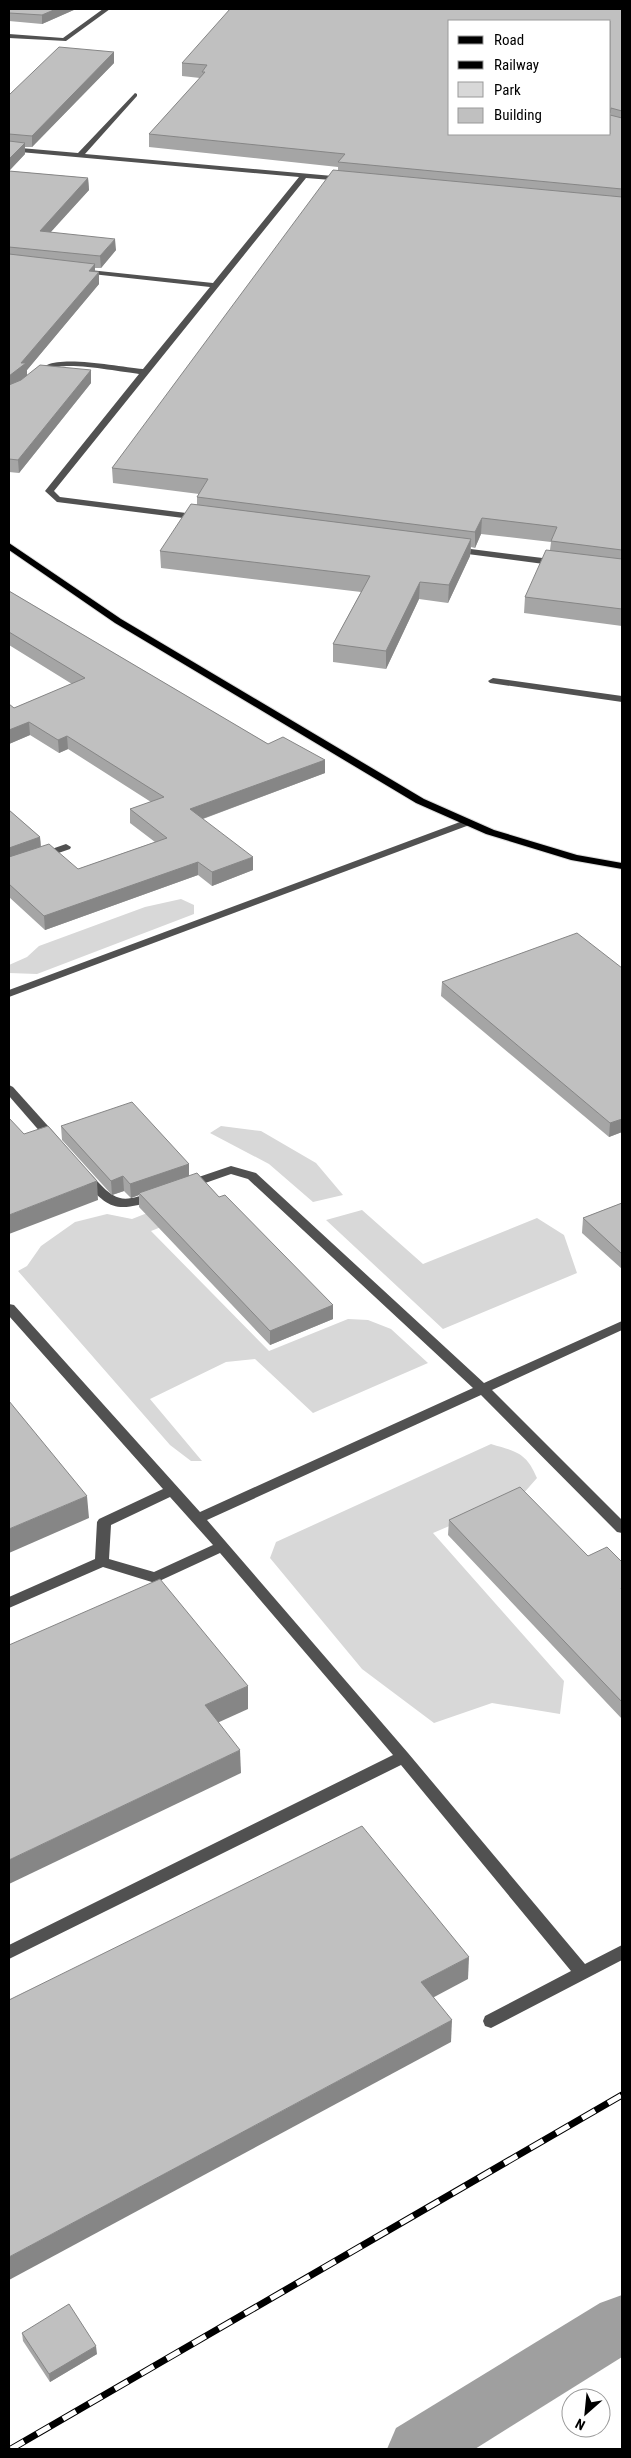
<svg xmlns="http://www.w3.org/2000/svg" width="631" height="2458" viewBox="0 0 631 2458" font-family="'Roboto Condensed',sans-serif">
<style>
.green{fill:#d8d8d8}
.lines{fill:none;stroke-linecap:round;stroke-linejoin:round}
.canal{fill:#9f9f9f;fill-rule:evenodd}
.major-casing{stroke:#dbdbdb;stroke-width:2}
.minor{fill:#515151;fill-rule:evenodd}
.major{fill:#000;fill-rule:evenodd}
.rail-casing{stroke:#000;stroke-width:7}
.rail{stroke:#fff;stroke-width:5;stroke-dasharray:15;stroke-linecap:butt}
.wall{fill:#a5a5a5}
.shaded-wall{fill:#868686}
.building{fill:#c0c0c0;stroke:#868686}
</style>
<rect width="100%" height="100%" fill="#fff"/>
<g class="green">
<polygon points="181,899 194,905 194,914 37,974 9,973 9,965 27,957 39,946 145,907"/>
<polygon points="221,1126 261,1131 316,1163 343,1195 313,1202 269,1164 210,1133"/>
<polygon points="211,1188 224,1202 151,1231 269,1351 348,1319 368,1320 391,1329 428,1363 313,1413 255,1359 226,1362 150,1399 202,1461 191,1461 170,1445 18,1271 27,1266 41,1246 75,1222 107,1214 132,1219"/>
<polygon points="362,1210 423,1264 537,1218 564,1235 577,1273 443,1329 326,1220"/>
<path d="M 491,1444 C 517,1452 526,1452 537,1478 L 522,1495 L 433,1533 L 564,1681 L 560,1714 L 492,1703 L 434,1723 L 362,1669 L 270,1558 L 276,1542 Z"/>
</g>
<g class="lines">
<polygon class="canal" points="622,2295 622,2357 475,2449 387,2449 396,2428 600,2303"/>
<defs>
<polygon id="major" points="9,543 121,619 424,799 494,830 577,855 622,863 622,869 571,860 486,834 416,803 115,623 9,550"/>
</defs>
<use href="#major" class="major-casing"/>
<g class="minor">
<polygon points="103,9 110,9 66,41 9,38 9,34 63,38"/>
<path d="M 135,93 L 137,94 L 137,96 L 85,154 L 344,177 L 348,179 L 344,181 L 306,178 L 54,491 L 60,497 L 202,515 L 202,519 L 199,520 L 57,502 L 45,491 L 139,374 C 120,372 66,361 51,369 C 35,377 26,392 9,396 L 9,391 C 23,385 32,371 47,365 C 67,356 119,367 143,369 L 210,287 L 83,273 L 80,273 L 80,269 L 213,283 L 299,177 L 9,151 L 9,147 L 78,153 Z"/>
<polygon points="455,547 559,560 564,563 559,566 452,552 451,550"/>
<polygon points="493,678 622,696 622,702 490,683 488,681"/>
<polygon points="468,819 473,822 472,824 9,997 9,990"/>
<polygon points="66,844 71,847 70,849 9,870 9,864"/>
<polygon points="9,1085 13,1087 57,1136 59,1139 57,1142 49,1142 9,1096"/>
<path d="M 231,1166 L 256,1173 L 484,1383 L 622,1321 L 622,1330 L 492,1390 L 622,1520 L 622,1533 L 617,1532 L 481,1395 L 207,1520 L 408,1753 L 585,1964 L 622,1945 L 622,1960 L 491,2028 L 485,2026 L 483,2021 L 485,2016 L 571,1971 L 401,1765 L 9,1959 L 9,1945 L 393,1755 L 220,1553 L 155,1583 L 103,1567 L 9,1608 L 9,1597 L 95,1559 L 97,1522 L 99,1519 L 163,1489 L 9,1316 L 9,1304 L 14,1305 L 200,1512 L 473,1388 L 248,1179 L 231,1174 L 188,1189 L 182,1185 L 184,1182 ZM 170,1497 L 213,1545 L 154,1572 L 109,1559 L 111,1525 Z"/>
<path d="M 86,1172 C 92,1174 94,1178 98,1182 C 120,1206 127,1199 155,1192 L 161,1196 L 159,1199 C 117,1212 111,1212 82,1179 L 80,1176 L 82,1173 Z"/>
</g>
<use href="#major" class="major"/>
<defs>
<polyline id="rail" points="11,2449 622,2095"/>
</defs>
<use href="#rail" class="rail-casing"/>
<use href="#rail" class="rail"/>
</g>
<g class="wall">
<polygon points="9,9 76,9 42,24 9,21"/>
<polygon points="622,9 622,626 524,613 525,597 550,550 551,542 481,534 475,548 471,547 470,556 448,603 419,599 386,669 333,662 333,644 361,592 161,568 160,551 197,504 197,497 199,494 113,483 112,468 338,170 338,167 149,147 149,134 200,78 182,76 182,63"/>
<polygon points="114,52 114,63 32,147 25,147 25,154 9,171 88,178 89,190 50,232 116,250 101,268 95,268 95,272 99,284 27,370 27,375 91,370 91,383 19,473 9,472 9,95"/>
<polygon points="9,591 268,744 325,760 325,773 203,819 253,870 212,886 198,875 45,930 9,897 9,810 40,837 41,847 78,869 155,842 130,823 130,809 151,802 68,749 59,753 30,735 9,744 9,704 14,708 72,684 9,645"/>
<polygon points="622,968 622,1132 609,1137 441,996 442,982"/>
<polygon points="61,1126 189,1164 189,1176 219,1197 333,1305 333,1319 270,1345 139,1207 139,1195 131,1198 124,1191 112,1195 62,1140"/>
<polygon points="622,1203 622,1269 582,1233 583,1218"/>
<polygon points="449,1520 588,1556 622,1562 622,1719 448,1535"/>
<polygon points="22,2333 97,2354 50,2382 23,2341"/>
</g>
<g class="shaded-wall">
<polygon points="56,9 76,9 42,24 42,15"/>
<polygon points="114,52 114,63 32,147 32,136"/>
<polygon points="25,143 25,154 9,171 9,159"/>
<polygon points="88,178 89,190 41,243 40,231"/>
<polygon points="115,239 116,250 101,268 100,256"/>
<polygon points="95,264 95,276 89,271"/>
<polygon points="99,272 99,284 27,370 27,376 9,389 9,376 21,363"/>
<polygon points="91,370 91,383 19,473 18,460"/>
<polygon points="482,518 481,534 475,548 475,532"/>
<polygon points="471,539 470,556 448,603 449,585"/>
<polygon points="420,582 419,599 386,669 386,651"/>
<polygon points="29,722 30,735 9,744 9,730"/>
<polygon points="67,736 68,749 59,753 58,740"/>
<polygon points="325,760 325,773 191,823 190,809"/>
<polygon points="40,837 41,851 9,862 9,848"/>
<polygon points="253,857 253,870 212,886 212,872"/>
<polygon points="198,862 198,875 45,930 44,916"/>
<polygon points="622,1119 622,1132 609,1137 610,1123"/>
<polygon points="189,1164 189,1178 139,1193 139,1195 131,1198 130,1184"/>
<polygon points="123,1176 124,1191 112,1195 111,1181"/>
<polygon points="97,1181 98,1200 9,1234 9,1215"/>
<polygon points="333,1305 333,1319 270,1345 270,1331"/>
<polygon points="87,1496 89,1518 9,1553 9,1529"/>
<polygon points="248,1686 248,1709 206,1728 205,1705"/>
<polygon points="240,1750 241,1773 9,1884 9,1860"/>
<polygon points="469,1957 468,1979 421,2004 421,1982"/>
<polygon points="452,2020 451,2042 9,2280 9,2257"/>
<polygon points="96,2346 97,2354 50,2382 49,2374"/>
</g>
<g class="building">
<polygon points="9,9 56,9 42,15 9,13"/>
<polygon points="230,9 622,9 622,111 611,108 610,113 610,21 450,21 450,134 610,134 610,115 622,118 622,189 338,162 345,154 149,134 205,72 202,72 207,65 182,63"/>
<polygon points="59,47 114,52 32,136 9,134 9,95"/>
<polygon points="9,141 25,143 9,159"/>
<polygon points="333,170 622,197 622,550 551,541 557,527 482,518 475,532 197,497 208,479 112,468"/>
<polygon points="9,171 88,178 40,231 115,239 100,256 9,247"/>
<polygon points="9,254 95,264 89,271 99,272 21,363 26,363 9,376"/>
<polygon points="40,365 91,370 18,460 9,459 9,385 21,380"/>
<polygon points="191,504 471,539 449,585 420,582 386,651 333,644 370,576 160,551"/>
<polygon points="546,550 622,559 622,609 525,597"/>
<polygon points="9,591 268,744 283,737 325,760 190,809 253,857 212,872 198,862 44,916 9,884 9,857 49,844 78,869 167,838 130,809 164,797 67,736 58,740 29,722 9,730 9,704 14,708 85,678 9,632"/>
<polygon points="9,810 40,837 9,848"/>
<polygon points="577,933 622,968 622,1119 610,1123 442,982"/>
<polygon points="132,1102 189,1164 130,1184 123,1176 111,1181 61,1126"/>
<polygon points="9,1118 24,1134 48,1126 97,1181 9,1215"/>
<polygon points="197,1173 219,1197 225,1195 333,1305 270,1331 139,1193"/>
<polygon points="622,1203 622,1254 583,1218"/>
<polygon points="9,1401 87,1496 9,1529"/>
<polygon points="520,1487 588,1556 607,1547 622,1562 622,1588 621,1588 622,1590 622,1702 449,1520"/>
<polygon points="160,1579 248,1686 205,1705 240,1750 9,1860 9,1645"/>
<polygon points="362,1826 469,1957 421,1982 452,2020 9,2257 9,2000"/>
<polygon points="69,2304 96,2346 49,2374 22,2333"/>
</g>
<rect width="631" height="2458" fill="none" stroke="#000000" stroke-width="20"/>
<rect x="448" y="20" width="162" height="115" fill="#ffffff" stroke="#999999"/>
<rect x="458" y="36" width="25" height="8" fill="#000000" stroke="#999999"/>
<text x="494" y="45" font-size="15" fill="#000000">Road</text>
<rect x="458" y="61" width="25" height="8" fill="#000000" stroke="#999999"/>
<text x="494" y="70" font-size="15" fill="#000000">Railway</text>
<rect x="458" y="82" width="25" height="15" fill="#d8d8d8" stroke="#999999"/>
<text x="494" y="95" font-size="15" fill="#000000">Park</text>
<rect x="458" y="108" width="25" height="15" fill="#c0c0c0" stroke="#999999"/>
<text x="494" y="120" font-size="15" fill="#000000">Building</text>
<g transform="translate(586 2413) rotate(207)"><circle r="24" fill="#ffffff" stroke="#999999"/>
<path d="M0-4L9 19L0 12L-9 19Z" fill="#000000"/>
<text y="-8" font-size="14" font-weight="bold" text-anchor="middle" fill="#000000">N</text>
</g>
</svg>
